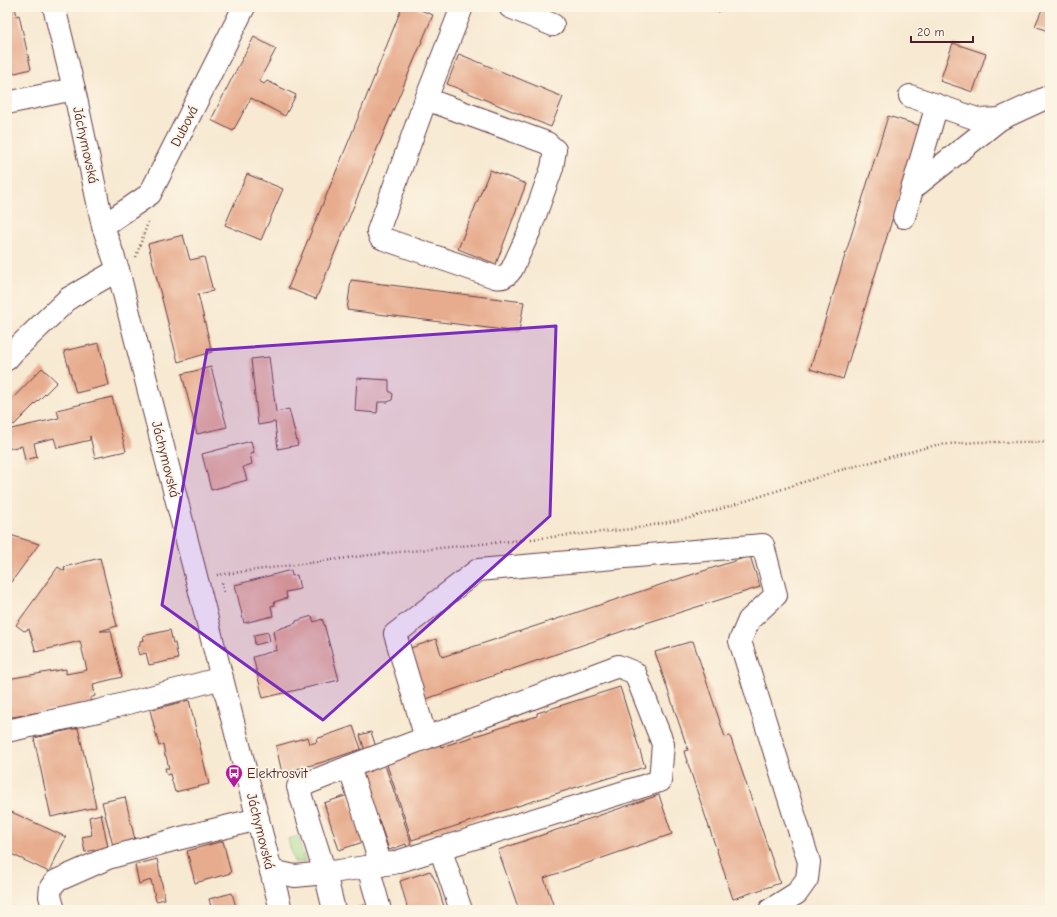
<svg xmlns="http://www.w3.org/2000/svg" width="1057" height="917" viewBox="0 0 1057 917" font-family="'Comic Neue',sans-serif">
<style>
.green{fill:#a3dd8f;stroke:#767e5d}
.building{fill:#e7ac8e}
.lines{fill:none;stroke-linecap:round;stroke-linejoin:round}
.minor-casing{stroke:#643d44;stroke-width:24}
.path{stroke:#643d44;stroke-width:2.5;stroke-dasharray:1 3;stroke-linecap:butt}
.minor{stroke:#fff;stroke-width:22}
.marked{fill:#7b2cbf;fill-opacity:0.2;stroke:#7b2cbf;stroke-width:3;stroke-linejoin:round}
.labels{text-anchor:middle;stroke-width:3.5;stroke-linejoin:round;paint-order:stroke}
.street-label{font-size:14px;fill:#4a1f2b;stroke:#fcf5e5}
.poi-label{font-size:14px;fill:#4a1f2b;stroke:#fcf5e5;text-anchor:start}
</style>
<rect width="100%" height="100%" fill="#fcf5e5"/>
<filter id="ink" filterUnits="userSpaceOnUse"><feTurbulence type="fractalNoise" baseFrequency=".025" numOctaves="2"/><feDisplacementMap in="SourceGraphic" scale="8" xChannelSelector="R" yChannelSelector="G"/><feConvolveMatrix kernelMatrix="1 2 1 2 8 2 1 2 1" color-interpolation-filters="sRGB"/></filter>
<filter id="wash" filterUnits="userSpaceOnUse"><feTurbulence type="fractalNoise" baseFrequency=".012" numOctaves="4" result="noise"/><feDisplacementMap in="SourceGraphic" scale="16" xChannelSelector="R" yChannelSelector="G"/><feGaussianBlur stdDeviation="0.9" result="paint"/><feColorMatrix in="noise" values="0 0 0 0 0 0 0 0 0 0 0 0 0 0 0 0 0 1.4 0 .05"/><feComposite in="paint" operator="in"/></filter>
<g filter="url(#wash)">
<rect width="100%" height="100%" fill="#f7e9d2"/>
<polygon class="green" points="298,836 305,862 294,862 288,839"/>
<g id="blocks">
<g class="building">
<polygon points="7,7 15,7 17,16 19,15 31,69 7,75"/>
<polygon points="402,7 413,7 433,15 377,149 316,299 288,288 350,138"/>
<polygon points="704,7 721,7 719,12"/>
<polygon points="1043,7 1050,7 1050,32 1035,26"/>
<polygon points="254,37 276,49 259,81 264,84 267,81 296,95 285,116 251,98 233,131 211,120 232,78"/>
<polygon points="953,43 986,54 973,92 940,81"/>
<polygon points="459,54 563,97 551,127 447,84"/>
<polygon points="888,116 921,126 843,379 810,369"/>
<polygon points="490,170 526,184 496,264 458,249"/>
<polygon points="247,174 283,189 261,240 225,225"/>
<polygon points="183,235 190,260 204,257 213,291 198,294 212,352 178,362 148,244"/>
<polygon points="351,280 524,302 519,332 347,310"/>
<polygon points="99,343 109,385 76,393 64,351"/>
<polygon points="269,357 276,412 289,409 298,445 278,449 275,422 258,425 251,359"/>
<polygon points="211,367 227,427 197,434 182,374"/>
<polygon points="42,368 57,382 14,425 7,418 7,404"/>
<polygon points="357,378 389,380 389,391 393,394 392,400 388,402 378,402 377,413 355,411"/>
<polygon points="112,397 126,451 95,458 90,436 90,440 57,448 54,438 34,443 37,457 25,460 22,446 7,449 7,430 59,418 57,410"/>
<polygon points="251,441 254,453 250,454 252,464 243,467 247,480 211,490 202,454"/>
<polygon points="7,534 39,544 7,588"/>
<polygon points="750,556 760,587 646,623 426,699 408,649 436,639 442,657 672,581"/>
<polygon points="100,558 117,626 100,631 111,631 122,677 93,684 95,696 90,698 91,703 7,718 7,679 66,669 66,674 87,670 80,641 36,652 29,629 24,631 16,625 58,567 64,571 65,571 64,567"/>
<polygon points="291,570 292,576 297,575 300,589 286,592 287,598 274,602 275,605 271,606 273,616 244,623 235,585"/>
<polygon points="312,616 314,622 322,619 324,624 339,680 263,698 253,657 277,650 273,631 296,623 296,621"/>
<polygon points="170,630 173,643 175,643 178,659 149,665 146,653 139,655 137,647 140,646 140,641 144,640 143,636"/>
<polygon points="268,632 270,641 255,645 254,635"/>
<polygon points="693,641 725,737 730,736 780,883 733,899 685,755 684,751 688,750 655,652"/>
<polygon points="620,687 645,767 605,779 605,778 412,840 386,762 440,744 441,747 537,716 537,713"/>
<polygon points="189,700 209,784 175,792 170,774 167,775 165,768 169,768 166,756 165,756 163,744 159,746 150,710"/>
<polygon points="353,726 361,749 323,762 282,773 276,746 308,737 310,744 317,742 316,739"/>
<polygon points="78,728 96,807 51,817 34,738"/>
<polygon points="371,732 376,747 365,751 360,735"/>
<polygon points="384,762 411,842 410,843 411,847 407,848 406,844 389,850 379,820 378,821 361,770"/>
<polygon points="348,795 363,842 339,850 324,803"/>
<polygon points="659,795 672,834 544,878 555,910 519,910 498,850"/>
<polygon points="125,797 136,844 114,850 102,802"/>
<polygon points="7,810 66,837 49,872 7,852"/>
<polygon points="101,814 108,847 85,852 82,837 92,835 89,817"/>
<polygon points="223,841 231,873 195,883 187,851"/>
<polygon points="157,859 165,899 156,901 151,880 139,884 135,865"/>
<polygon points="430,871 437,884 445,910 408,910 400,881"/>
<polygon points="232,893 236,907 225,910 212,910 209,899"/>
<polygon points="364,905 365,910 346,910"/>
</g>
</g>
</g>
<g filter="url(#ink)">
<use href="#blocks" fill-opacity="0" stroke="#643d44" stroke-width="1"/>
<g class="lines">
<defs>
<g id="minor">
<polyline points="54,7 74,89 103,226 118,270 281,910"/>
<polyline points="510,7 553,25"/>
<polyline points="910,96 980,120 1000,119 1050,96"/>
<path d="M 426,99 L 547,143 L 555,150 L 552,168 L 529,232 L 512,269 C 508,275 503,279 495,277 L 384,239 L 380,237 L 378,231 L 426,99 L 462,7"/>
<polyline points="7,103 74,89"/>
<polyline points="912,189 1000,119"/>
<polyline points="904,217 937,105"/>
<polyline points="103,226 150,194 244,7"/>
<polyline points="7,359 14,351 69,298 118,270"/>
<polyline points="7,731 98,711 222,678"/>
<polyline points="426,738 395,634 478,570 763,545 776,595 749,620 740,641 809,862 807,879 797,893 770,910"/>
<polyline points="349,767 381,865"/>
<polyline points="440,848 461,910"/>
<polyline points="368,867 380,910"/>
<polyline points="271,871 295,876 325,873 393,863 660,781 663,744 635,673 618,666 359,763 298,787 325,873 334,910"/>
<polyline points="54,910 50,896 51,887 56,881 108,858 177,839 258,819"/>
</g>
</defs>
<use href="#minor" class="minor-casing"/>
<g class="path">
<polyline points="136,257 148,222"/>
<polyline points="217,575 370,555 632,529 690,518 746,501 837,471 936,445 977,442 1042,442 1050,444"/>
<polyline points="222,583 224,594"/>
</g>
<use href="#minor" class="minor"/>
</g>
</g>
<path class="marked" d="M 556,326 L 550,516 L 323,720 L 162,605 L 207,350 Z"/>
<defs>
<symbol id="bus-pin" viewBox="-11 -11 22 30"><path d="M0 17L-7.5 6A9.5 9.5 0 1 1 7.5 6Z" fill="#b5179e" stroke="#fcf5e5"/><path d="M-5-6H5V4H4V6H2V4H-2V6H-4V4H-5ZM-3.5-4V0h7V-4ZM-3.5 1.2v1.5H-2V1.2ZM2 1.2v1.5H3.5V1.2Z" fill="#fff"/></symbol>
</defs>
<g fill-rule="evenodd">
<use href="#bus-pin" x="224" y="763" width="20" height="27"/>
</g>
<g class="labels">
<g class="street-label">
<text transform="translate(184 126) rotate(-63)" y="5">Dubová</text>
<text transform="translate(86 145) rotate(78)" y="5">Jáchymovská</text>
<text transform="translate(166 459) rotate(76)" y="5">Jáchymovská</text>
<text transform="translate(261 831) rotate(76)" y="5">Jáchymovská</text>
</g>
<g class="poi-label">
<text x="247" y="778">Elektrosvit</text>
</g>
</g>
<rect width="1057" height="917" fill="none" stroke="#fcf5e5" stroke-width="24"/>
<path d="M911 36v6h62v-6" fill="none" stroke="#4a1f2b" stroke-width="2"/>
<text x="917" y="36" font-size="12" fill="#4a1f2b" stroke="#fcf5e5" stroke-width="3" paint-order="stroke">20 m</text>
</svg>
